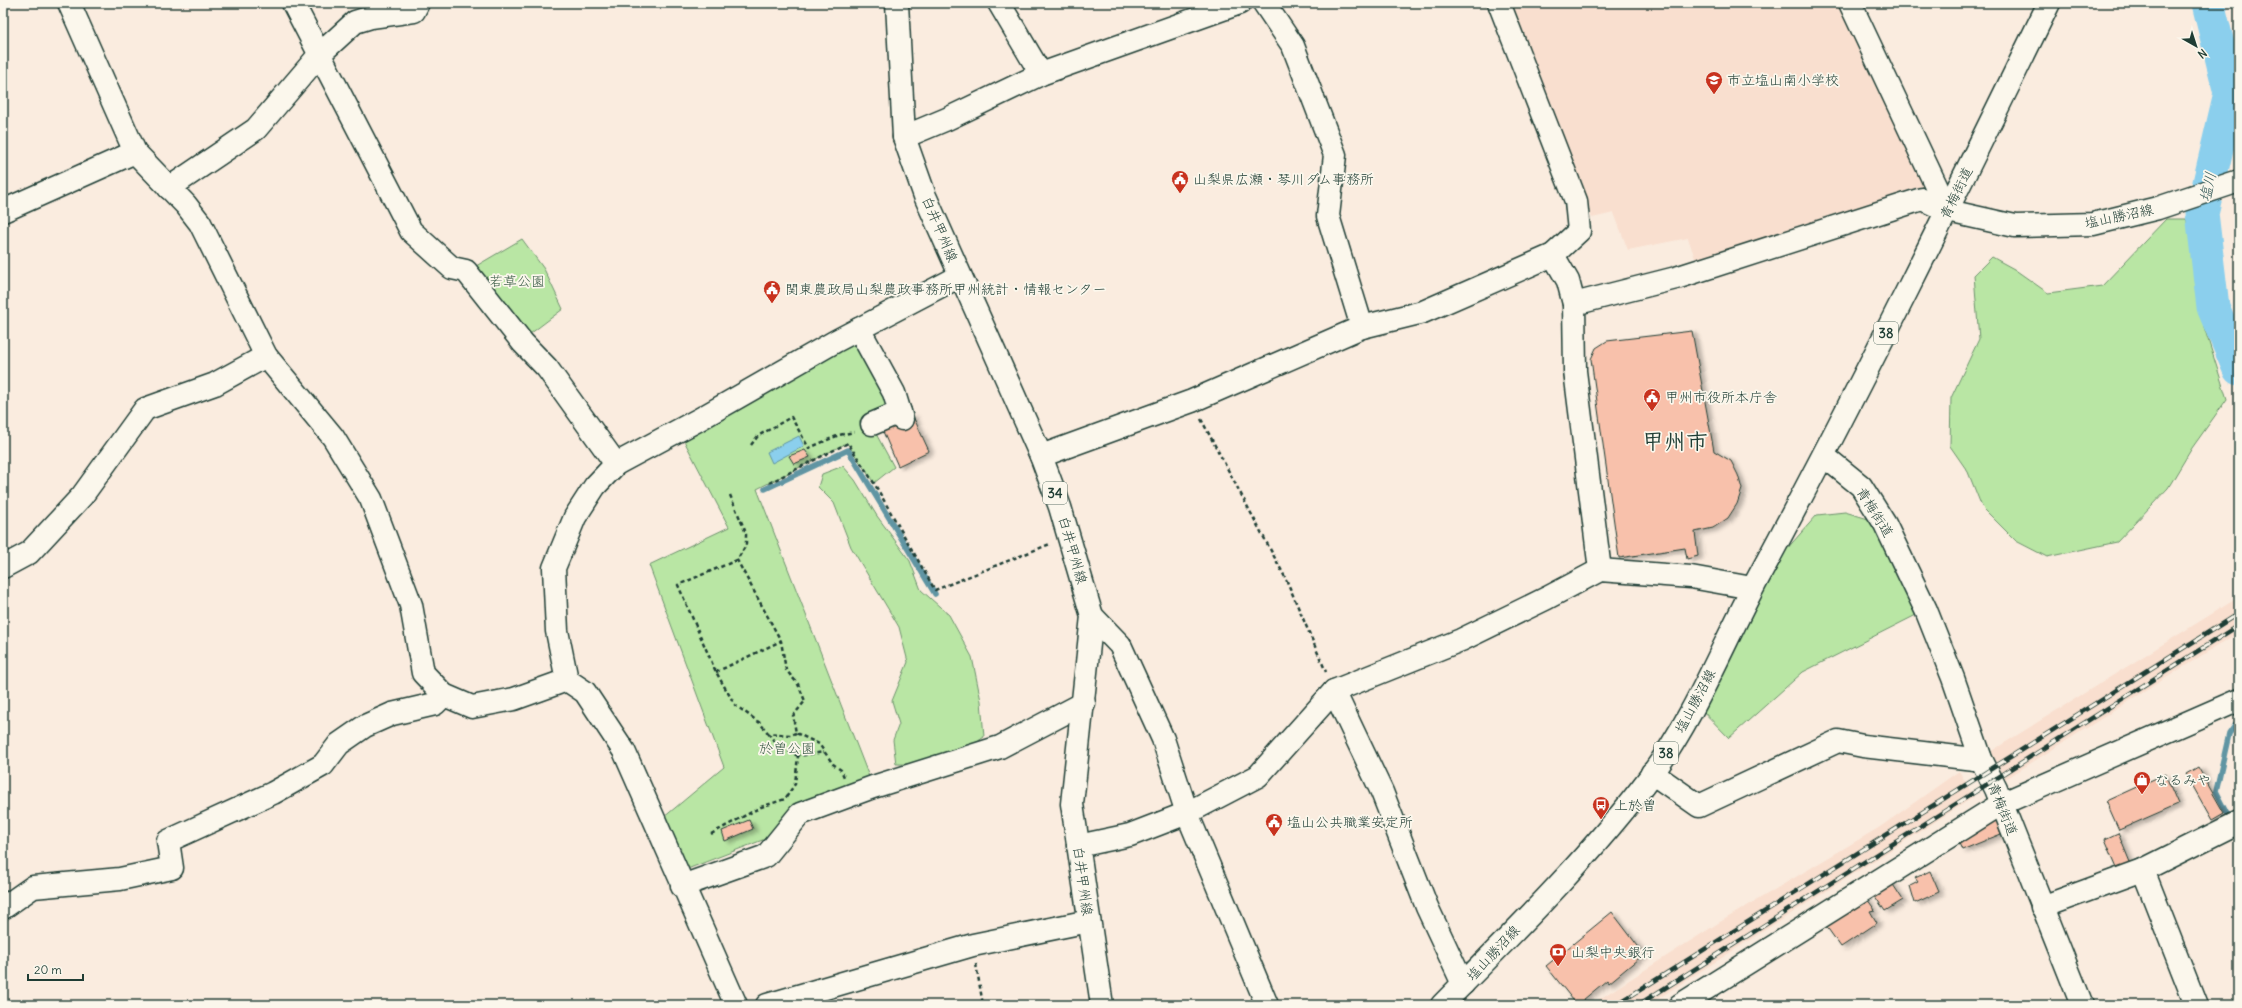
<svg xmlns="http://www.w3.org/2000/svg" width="2242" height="1008" viewBox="0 0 2242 1008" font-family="Delius,'Klee One',sans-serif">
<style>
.built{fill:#f9dfcf}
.green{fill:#b9e6a4;stroke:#6c926c}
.water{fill:#8bcfed;stroke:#6095a3}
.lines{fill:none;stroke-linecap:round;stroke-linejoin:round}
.stream{stroke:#6095a3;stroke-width:5.5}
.river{stroke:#8bcfed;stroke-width:33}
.building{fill:#f8c1ab;stroke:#1f3d34;filter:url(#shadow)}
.minor-casing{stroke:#1f3d34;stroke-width:25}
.major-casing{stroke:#1f3d34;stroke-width:25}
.path{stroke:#1f3d34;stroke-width:2.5;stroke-dasharray:4 3;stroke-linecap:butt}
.minor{stroke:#fbf7ec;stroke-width:22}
.major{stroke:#fbf7ec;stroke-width:22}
.rail-casing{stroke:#1f3d34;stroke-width:4.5}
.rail{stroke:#fbf7ec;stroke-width:3;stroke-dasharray:9;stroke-linecap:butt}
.labels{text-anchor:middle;stroke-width:3.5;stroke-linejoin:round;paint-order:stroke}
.shield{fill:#fbf7ec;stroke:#61756b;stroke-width:1}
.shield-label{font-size:13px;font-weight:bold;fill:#1f3d34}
.poi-label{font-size:14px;fill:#1f3d34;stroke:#fbf7ec;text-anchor:start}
.street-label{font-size:14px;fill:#1f3d34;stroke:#fbf7ec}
.park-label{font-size:14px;fill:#3e5f4a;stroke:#fbf7ec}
.water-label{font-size:15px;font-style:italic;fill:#355a59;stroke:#fbf7ec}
.town-label{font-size:22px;font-weight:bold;fill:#1f3d34;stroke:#fbf7ec}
</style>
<defs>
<filter id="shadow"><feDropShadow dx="4.5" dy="2.5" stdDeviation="2" flood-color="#0004"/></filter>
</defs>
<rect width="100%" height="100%" fill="#faecdf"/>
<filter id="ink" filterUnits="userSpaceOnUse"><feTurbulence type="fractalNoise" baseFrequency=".025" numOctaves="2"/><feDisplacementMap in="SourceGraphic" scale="8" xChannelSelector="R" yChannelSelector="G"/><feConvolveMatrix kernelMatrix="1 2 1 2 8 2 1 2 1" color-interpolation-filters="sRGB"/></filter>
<g filter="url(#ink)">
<g class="built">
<polygon points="1507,3 1838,3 1931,186 1697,264 1688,238 1628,250 1614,213 1592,218"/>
<polygon points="2239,597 2239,632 2001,782 1985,755"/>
<polygon points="1959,771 1974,797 1648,1005 1590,1005 1720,922 1880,827"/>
</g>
<g class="green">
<polygon points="2166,219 2186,219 2198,253 2204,327 2227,399 2192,448 2168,488 2117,542 2047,557 2016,541 1982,507 1968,472 1950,446 1951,398 1979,339 1974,275 1992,257 2014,269 2048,293 2102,286"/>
<polygon points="522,239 544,269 563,309 526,337 471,269"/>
<polygon points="855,331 896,407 868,419 894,467 874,483 847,443 757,489 873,787 786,831 677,873 657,823 724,767 649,565 729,527 679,431"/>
<path d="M 843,466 L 855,480 L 877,516 L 910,561 L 921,590 L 949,615 L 972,657 L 981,701 L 984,737 C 954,759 932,765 896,764 L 893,740 L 899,724 L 892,701 L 908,662 L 899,627 L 851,547 L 834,503 L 818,487 L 822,474 Z"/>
<polygon points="1845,512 1885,524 1926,610 1803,672 1729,738 1695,703 1752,588 1817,515"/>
</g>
<polygon class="water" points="799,436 804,446 772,463 767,452"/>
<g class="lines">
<g class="stream">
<polyline points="765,489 848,450 935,594"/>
<polyline points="2231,820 2216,791 2229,734 2239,720"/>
</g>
<polyline class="river" points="2208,3 2230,93 2202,213 2213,307 2239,369"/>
</g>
<g class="building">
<polygon points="1692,331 1714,451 1731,461 1738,475 1742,489 1737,504 1728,518 1713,528 1695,532 1698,556 1687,559 1685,548 1619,558 1591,359 1596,348 1607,341"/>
<polygon points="912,414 929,451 898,466 881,427"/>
<polygon points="805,450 810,457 794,464 789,456"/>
<polygon points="2198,767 2224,813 2212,820 2186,774"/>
<polygon points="2165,774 2178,804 2119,830 2106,801"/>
<polygon points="1996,819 2001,834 1962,850 1958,841"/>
<polygon points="749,820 753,829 725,841 722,831"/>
<polygon points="2118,833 2132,867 2119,872 2105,839"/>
<polygon points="1930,871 1939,892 1915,903 1910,886 1918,882 1915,878"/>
<polygon points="1890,880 1903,900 1885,911 1872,892"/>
<polygon points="1865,896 1875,910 1870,911 1877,923 1841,947 1824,923"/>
<polygon points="1612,912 1644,954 1609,983 1607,980 1577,1005 1546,966"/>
</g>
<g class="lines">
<defs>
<g id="minor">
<polyline points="69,3 135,152 186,205 200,223 266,356 333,437 371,499 411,605 423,673 444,695 472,707 514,699 567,680"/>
<polyline points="293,3 411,231 452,268 466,271 523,343 547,368 616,464"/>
<polyline points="999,3 1041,74"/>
<polyline points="1264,3 1293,46 1335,155 1328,216 1362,327"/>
<polyline points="1850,3 1948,211"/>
<polyline points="904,137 947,119 1041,74 1240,3"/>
<polyline points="169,188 256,129 320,54 355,22 371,17 414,11 418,3"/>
<polyline points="3,211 135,152"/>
<polyline points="1553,255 1568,281 1574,304 1575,371 1600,570"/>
<polyline points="1574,304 1676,278 1922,199 1948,211"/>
<polyline points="859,329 894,393 902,419"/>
<polyline points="872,424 900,412"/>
<polyline points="1041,456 1192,401 1362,327 1423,312 1553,255 1579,231 1576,201 1499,3"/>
<polyline points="1824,456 1861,486 1885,524 1926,610 1953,678 1981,759 1996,789 2082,1005"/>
<polyline points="3,567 29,553 82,496 145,409 215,384 266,356"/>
<polyline points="1092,616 1120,645 1163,739 1187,813 1267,1005"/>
<polyline points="1334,691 1382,792 1427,907 1463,984"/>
<polyline points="1652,773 1699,806 1838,741 1863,746 1974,759 1980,757"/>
<polyline points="1078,846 1130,835 1187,813 1258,776 1334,691 1461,640 1547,598 1600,570 1691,577 1752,588"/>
<polyline points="2143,870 2196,1005"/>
<polyline points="682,886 766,856 800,814 873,787 1000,747 1084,703"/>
<polyline points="2042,907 2143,870 2239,822"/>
<polyline points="3,908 33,887 120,879 172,868 168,841 273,793 323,765 339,744 365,726 392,714 435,704 444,695"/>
<polyline points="736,1005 624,751 585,692 567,680 557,631 554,568 575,517 595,486 616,464 698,420 836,341 960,276"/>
<polyline points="767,1005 973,945 1089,921"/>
<polyline points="1680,1005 2001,804 2239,700"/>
</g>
<g id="major">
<polyline points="897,3 904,137 925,196 1041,456 1060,507 1092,616 1072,804 1102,1005"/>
<polyline points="1948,211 2015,226 2093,224 2158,208 2239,181"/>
<path d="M 1442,1005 C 1513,933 1589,858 1650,777 C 1697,714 1725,638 1763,569 C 1863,383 1956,193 2049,3"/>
</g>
</defs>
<use href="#minor" class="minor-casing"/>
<use href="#major" class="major-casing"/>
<g class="path">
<polyline points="1201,419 1286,579 1326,672"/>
<polyline points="751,445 758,436 791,417 809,448 839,435 854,432"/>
<polyline points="769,483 848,443 874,483 935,590 1050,544"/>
<polyline points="730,495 746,533 746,545 737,560 781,641 786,670 798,684 805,701 793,716 796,733 819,744 833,764 841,770 844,777"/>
<polyline points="737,560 678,585 716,672 735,705 760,723 768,733 790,735 796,733"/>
<polyline points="716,672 781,641"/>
<polyline points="768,733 778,746 798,756"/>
<polyline points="711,834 761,807 785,799 795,784 798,756 824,752"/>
<polyline points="976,964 983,1005"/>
</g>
<use href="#minor" class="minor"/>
<use href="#major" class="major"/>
<defs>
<g id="rail">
<polyline points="1616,1005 2239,613"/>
<polyline points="1638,1005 2239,625"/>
</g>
</defs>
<use href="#rail" class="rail-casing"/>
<use href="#rail" class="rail"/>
</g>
</g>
<defs>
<symbol id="school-pin" viewBox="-11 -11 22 30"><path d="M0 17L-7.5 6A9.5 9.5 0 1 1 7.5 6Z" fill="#c8321e" stroke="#fbf7ec"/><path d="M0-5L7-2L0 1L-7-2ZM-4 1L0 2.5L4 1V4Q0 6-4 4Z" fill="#fff"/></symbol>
<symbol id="civic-pin" viewBox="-11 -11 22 30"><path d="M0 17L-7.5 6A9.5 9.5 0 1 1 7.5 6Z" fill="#c8321e" stroke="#fbf7ec"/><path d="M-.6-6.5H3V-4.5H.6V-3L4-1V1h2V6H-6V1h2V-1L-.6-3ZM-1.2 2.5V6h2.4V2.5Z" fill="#fff"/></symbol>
<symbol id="shop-pin" viewBox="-11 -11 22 30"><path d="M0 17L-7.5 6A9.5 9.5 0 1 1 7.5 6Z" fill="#c8321e" stroke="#fbf7ec"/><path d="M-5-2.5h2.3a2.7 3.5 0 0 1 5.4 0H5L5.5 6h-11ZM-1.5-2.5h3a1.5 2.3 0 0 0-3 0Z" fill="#fff"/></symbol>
<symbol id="bus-pin" viewBox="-11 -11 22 30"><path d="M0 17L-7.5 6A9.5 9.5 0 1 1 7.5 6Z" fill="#c8321e" stroke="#fbf7ec"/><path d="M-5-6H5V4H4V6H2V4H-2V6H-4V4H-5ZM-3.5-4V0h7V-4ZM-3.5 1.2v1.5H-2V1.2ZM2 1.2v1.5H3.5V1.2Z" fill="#fff"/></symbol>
<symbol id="bank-pin" viewBox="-11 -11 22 30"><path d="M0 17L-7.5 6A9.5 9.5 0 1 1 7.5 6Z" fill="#c8321e" stroke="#fbf7ec"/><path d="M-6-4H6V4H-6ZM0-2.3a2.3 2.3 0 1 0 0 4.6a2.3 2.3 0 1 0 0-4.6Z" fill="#fff"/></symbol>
</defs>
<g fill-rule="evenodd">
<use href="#school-pin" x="1704" y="70" width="20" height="27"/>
<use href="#civic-pin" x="1170" y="169" width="20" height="27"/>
<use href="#civic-pin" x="762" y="279" width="20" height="27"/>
<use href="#civic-pin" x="1642" y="387" width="20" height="27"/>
<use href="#shop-pin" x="2132" y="770" width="20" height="27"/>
<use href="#bus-pin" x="1591" y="795" width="20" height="27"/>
<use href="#civic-pin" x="1264" y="812" width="20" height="27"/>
<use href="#bank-pin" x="1548" y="942" width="20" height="27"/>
</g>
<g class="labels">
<g class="shield">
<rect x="1874" y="322" width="24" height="22" rx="3"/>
<rect x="1043" y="482" width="24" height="22" rx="3"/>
<rect x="1654" y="742" width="24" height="22" rx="3"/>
</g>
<g class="shield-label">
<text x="1886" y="338">38</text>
<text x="1055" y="498">34</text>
<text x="1666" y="758">38</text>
</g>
<g class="poi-label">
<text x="1727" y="85">市立塩山南小学校</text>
<text x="1193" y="184">山梨県広瀬・琴川ダム事務所</text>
<text x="785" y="294">関東農政局山梨農政事務所甲州統計・情報センター</text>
<text x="1665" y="402">甲州市役所本庁舎</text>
<text x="2155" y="785">なるみや</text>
<text x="1614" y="810">上於曽</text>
<text x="1287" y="827">塩山公共職業安定所</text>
<text x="1571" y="957">山梨中央銀行</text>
</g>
<g class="street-label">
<text transform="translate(1956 193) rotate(-64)" y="5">青梅街道</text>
<text transform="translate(2119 216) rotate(-12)" y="5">塩山勝沼線</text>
<text transform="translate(940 229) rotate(67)" y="5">白井甲州線</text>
<text transform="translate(1875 512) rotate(58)" y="5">青梅街道</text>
<text transform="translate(1073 550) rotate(74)" y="5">白井甲州線</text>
<text transform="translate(1695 701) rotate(-62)" y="5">塩山勝沼線</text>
<text transform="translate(2003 809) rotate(68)" y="5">青梅街道</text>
<text transform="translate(1083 881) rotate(82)" y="5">白井甲州線</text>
<text transform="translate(1493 953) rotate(-47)" y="5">塩山勝沼線</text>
</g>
<g class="park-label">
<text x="517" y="286">若草公園</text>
<text x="787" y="753">於曽公園</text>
</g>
<g class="water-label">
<text transform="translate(2208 187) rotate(-77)" y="5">塩川</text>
</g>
<g class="town-label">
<text x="1675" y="449">甲州市</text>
</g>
</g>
<rect width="2242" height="1008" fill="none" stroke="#fbf7ec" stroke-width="16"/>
<rect x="8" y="8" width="2226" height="992" fill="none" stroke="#1f3d34" stroke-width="1.5" filter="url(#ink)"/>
<g transform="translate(2196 46) rotate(141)" stroke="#fbf7ec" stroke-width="3" paint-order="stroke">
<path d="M0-3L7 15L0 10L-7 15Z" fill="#1f3d34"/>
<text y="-6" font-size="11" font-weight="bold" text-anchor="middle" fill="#1f3d34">N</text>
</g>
<path d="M28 974v6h55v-6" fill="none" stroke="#1f3d34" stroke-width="2"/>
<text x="34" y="974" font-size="12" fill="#1f3d34" stroke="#fbf7ec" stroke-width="3" paint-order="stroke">20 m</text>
</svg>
